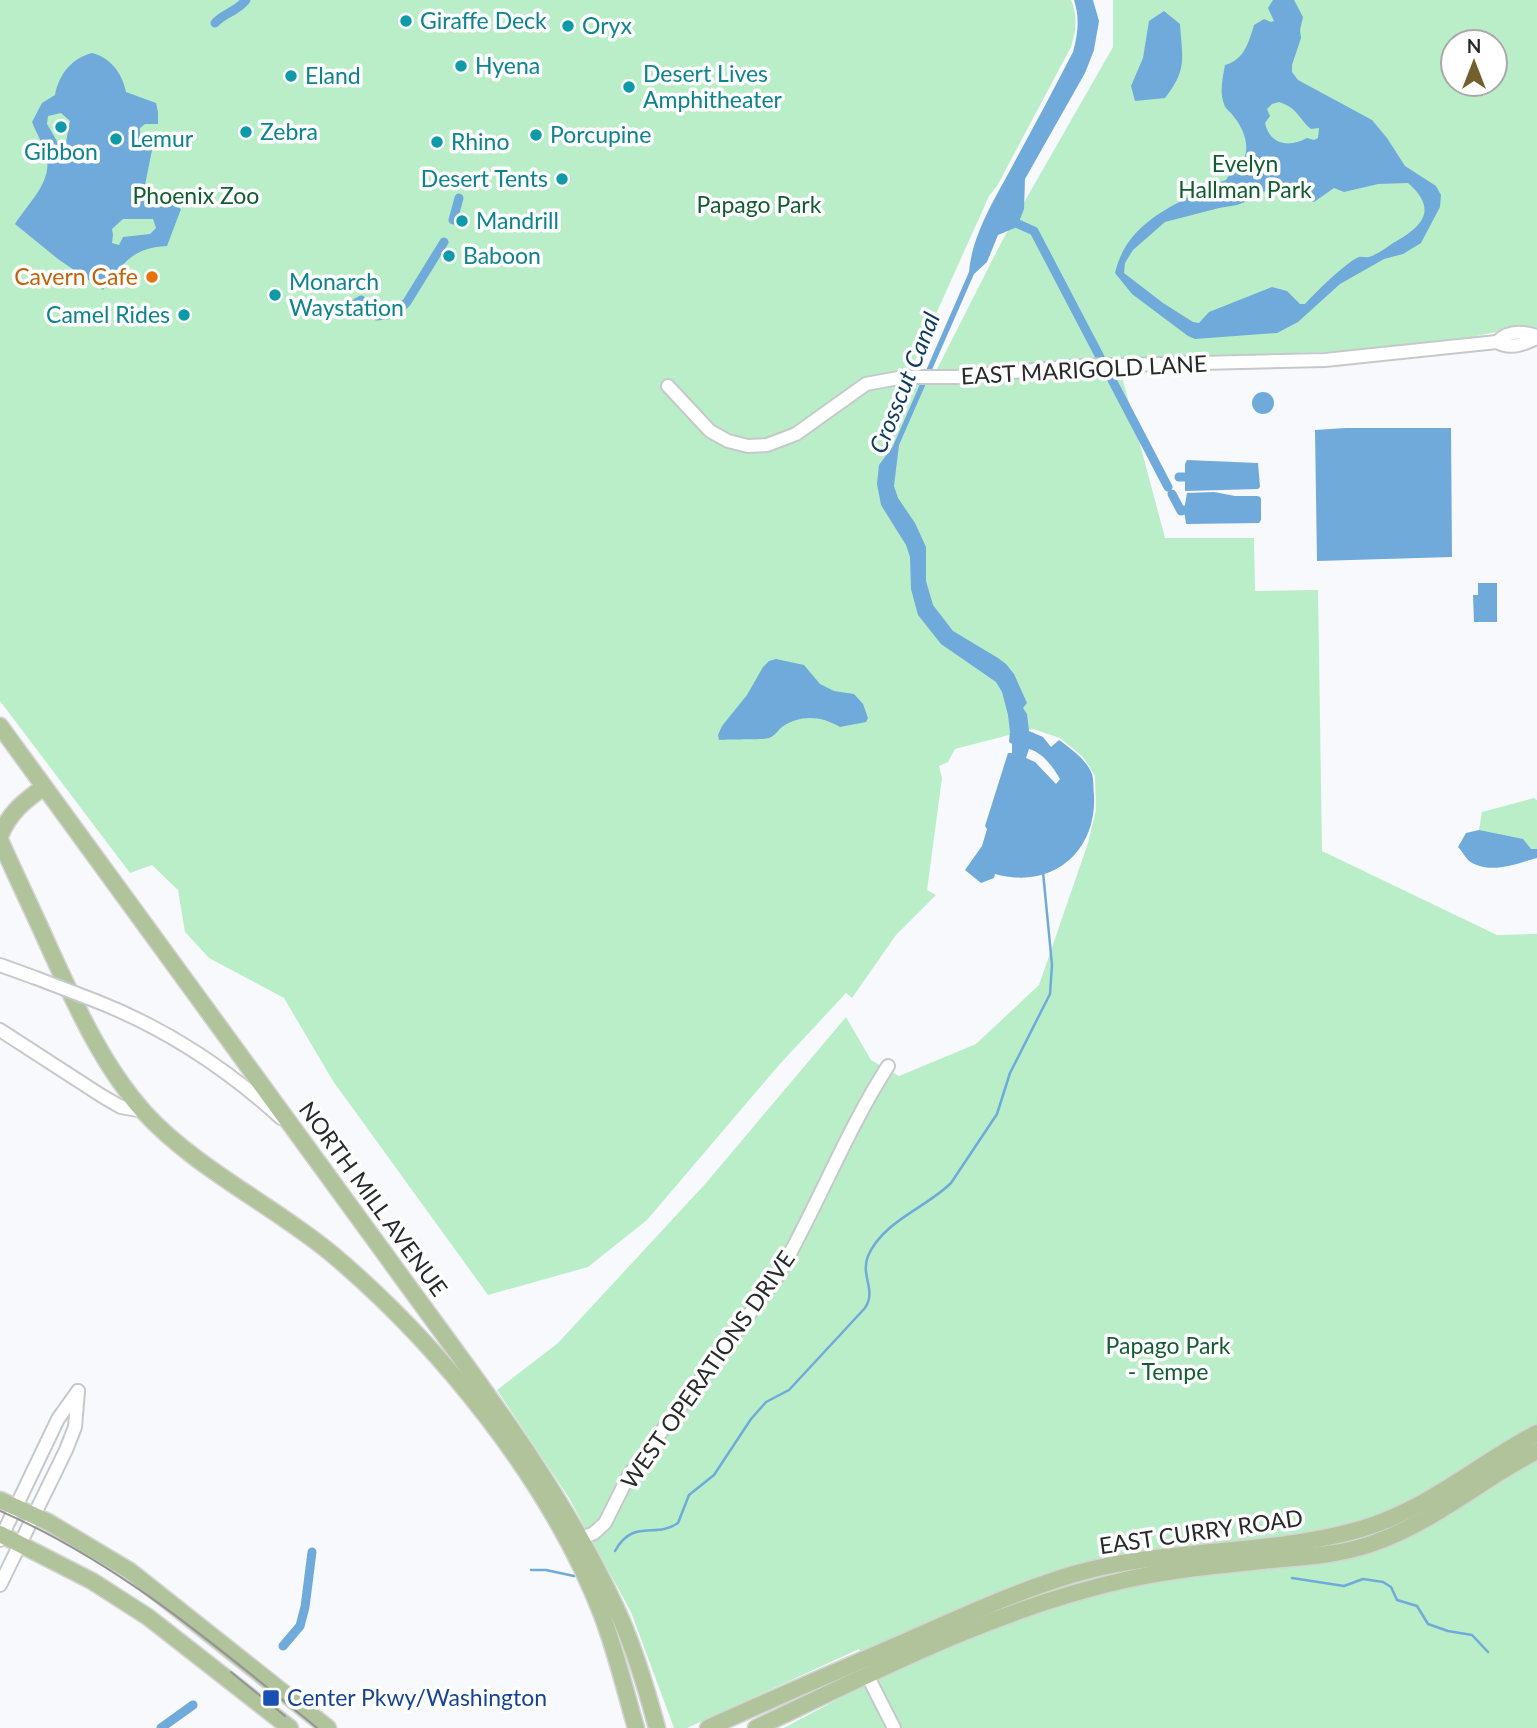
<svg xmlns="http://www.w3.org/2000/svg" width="1537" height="1728" viewBox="0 0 1537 1728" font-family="Lato,sans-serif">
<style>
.green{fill:#baeec8;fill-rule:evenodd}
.water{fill:#6faadb;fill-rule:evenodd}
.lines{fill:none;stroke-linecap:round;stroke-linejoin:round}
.stream{stroke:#6faadb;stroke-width:2.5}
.canal{stroke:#6faadb;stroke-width:9}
.minor-casing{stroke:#c6c9cb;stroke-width:16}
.major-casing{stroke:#d4d4d4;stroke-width:19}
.minor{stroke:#fff;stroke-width:12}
.major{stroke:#b0c39a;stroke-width:16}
.tram{stroke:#939496;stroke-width:2}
.minor-bridge-casing{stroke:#c6c9cb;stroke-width:16;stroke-linecap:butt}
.minor-bridge{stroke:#fff;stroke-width:12}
.culture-dot{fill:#0f9aa8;stroke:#fff;stroke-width:2.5}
.food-dot{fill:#e8710a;stroke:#fff;stroke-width:2.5}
.transit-dot{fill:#1a4fb4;stroke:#fff;stroke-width:2.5}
.labels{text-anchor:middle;stroke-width:7;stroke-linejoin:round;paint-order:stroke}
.culture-label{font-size:23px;fill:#0d838f;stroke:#fff;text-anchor:start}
.park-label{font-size:23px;fill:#125c31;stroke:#fff}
.food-label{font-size:23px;fill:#c56008;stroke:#fff;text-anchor:end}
.street-label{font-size:23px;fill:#28292a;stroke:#fff}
.transit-label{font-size:23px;fill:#164399;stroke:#fff;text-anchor:start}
.water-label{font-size:24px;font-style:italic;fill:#0e3b5c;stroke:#fff}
</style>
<rect width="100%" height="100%" fill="#f7f9fc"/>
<g class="green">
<path d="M 0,0 L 1071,0 C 1078,16 1076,31 1071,47 L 997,186 L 989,196 L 906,381 L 939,385 L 1120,369 L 1165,538 L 1254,538 L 1255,591 L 1318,590 L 1322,851 L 1497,935 L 1537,934 L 1537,1728 L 902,1728 L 859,1649 L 687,1728 L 674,1728 L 631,1612 L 569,1498 L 497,1390 L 558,1343 L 706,1183 L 846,1017 L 871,1060 L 899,1076 L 976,1044 L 1039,985 L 1088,843 L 1096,810 L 1095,776 L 1083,757 L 1060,738 L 1033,729 L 955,749 L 948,762 L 939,766 L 942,778 L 927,890 L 936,895 L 896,935 L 852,998 L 846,993 L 779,1065 L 647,1220 L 588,1267 L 488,1295 L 333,1081 L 284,998 L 209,958 L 185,932 L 178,890 L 152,865 L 130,873 L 0,701 Z"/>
<path d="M 1113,0 L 1537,0 L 1537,327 L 1491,333 L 1439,344 L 1349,351 L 1033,363 L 983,370 L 935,373 L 1002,241 L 1113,47 ZM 1453,42 L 1495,42 L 1495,84 L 1453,84 Z"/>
<polygon points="1534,798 1537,800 1537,849 1531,849 1479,830 1482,812"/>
<polygon points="864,1685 887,1728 784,1728"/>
</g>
<g class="water">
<path d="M 1074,0 L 1093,0 L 1099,21 L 1094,50 L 1085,73 L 1025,179 L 1024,209 L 1017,227 L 998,235 L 987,262 L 974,274 L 899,445 L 894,486 L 898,498 L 915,523 L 926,547 L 926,581 L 933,605 L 953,631 L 998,658 L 1006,664 L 1014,674 L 1027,703 L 1023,708 L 1027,714 L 1029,731 L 1043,737 L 1051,747 L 1059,740 C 1071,749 1086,759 1092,774 C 1094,780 1093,789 1094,795 C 1097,853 1051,890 995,874 L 994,878 L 981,883 L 965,870 L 982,846 L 987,829 L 985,826 L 1008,753 L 1012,753 L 1012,744 L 1009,742 L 1010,732 L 1008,715 L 1002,692 L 996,682 L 941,644 L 918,615 L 911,589 L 910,557 L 906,545 L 881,505 L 877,484 L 879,465 L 893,446 L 969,272 C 972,234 996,197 1014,163 C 1034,126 1054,89 1073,52 C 1078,33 1080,19 1074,0 ZM 1029,749 C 1043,753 1053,767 1060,779 L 1056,784 L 1035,762 L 1026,758 Z"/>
<path d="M 1273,0 L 1294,0 L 1303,17 L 1300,30 L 1301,38 L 1292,65 L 1292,72 L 1298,80 L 1372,120 L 1387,138 L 1405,166 L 1436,186 L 1441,195 L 1440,207 L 1421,243 L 1403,254 L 1384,259 L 1340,284 L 1298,322 L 1277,333 L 1195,339 L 1188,336 L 1132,294 L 1115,273 C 1124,234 1153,215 1187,198 C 1201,191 1211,184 1226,180 C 1230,173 1236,170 1241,164 C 1252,149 1244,129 1234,117 C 1231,112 1225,109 1224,104 C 1219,92 1223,77 1225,65 C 1244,60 1249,42 1254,25 L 1264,19 L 1271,22 L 1274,21 L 1268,8 ZM 1279,102 C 1298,108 1298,118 1311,129 L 1319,128 L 1318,138 L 1314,140 L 1307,138 C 1289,148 1270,145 1265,123 L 1270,116 L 1267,109 L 1272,104 ZM 1408,183 C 1439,210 1422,227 1393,243 C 1386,248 1378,254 1369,257 C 1366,258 1362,256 1359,257 C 1346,262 1315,293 1305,304 L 1300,304 L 1287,291 L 1272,287 L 1209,312 L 1199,323 L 1193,322 L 1163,303 L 1124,273 L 1125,263 L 1133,250 L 1165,222 L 1219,208 L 1237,205 L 1248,201 L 1257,192 L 1271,191 L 1314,202 L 1334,188 L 1344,192 L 1378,184 Z"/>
<path d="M 1164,11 L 1180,24 C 1182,58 1188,69 1165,98 L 1135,101 L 1131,86 L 1143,58 L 1149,21 Z"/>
<path d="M 92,53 C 111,58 122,73 126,92 L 156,103 L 158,112 L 158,124 L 145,124 L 140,128 L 140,139 L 152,150 L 144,190 L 145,201 L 168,199 L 181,209 L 167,246 C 131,248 124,263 103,290 L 58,259 L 15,224 C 28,203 54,181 46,154 C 43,143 36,133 32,122 L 42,103 L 55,95 C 59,74 72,58 92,53 ZM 61,113 L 70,121 L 66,142 L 58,143 L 47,124 L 48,116 ZM 123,219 L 153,219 L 156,228 L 150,234 L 123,237 L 119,245 L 112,243 L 113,235 L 112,229 Z"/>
<circle cx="1263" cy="403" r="11"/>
<polygon points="1346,428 1451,428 1452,557 1317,561 1315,430"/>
<polygon points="1187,460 1258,463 1260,487 1258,489 1185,491 1185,464"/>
<polygon points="1214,492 1235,496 1258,496 1261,498 1261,520 1259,523 1186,524 1184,510 1187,493"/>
<polygon points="1478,583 1497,583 1497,622 1474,622 1473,595 1478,595"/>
<path d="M 776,659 L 804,665 L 820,684 L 834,691 L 854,694 L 863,704 L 868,718 L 866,722 L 840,727 C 822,716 800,714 782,727 C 777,731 775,736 769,738 C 764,740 727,739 719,740 L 718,735 L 722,726 L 747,695 L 763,667 L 769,661 Z"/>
<path d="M 1479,830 L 1523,839 L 1531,849 L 1537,849 L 1537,858 C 1515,864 1490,875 1469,861 C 1465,857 1462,851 1458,847 L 1466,833 Z"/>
</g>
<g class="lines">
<g class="stream">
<path d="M 615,1551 C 633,1518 655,1539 678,1523 L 689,1495 L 714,1475 L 751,1419 L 766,1402 L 789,1390 L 865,1308 C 877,1290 860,1276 868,1256 C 883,1221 926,1208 951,1183 L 997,1114 L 1010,1073 L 1050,994 L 1052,965 L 1043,872"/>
<polyline points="531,1570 546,1570 574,1576"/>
<polyline points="1292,1578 1344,1586 1363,1579 1383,1582 1391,1587 1397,1600 1417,1606 1428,1624 1448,1631 1472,1635 1488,1652"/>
</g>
<g class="canal">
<path d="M 215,23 C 225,12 235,13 246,0"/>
<polyline points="1007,219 1034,231 1168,487"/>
<polyline points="453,220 459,198"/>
<polyline points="339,313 361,300 377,316 395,314 407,302 444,242"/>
<polyline points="1179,477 1184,477"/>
<polyline points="1172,494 1181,511 1184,510"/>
<polyline points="283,1646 300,1626 305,1607 312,1552"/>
<polyline points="161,1728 193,1705"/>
</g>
<defs>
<g id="minor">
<path d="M 1497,342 C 1508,330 1522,331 1537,336"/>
<path d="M 668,386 L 710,431 L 728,441 L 748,446 L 767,445 L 796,434 L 866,384 L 904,377 L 957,377 L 1079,366 L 1325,360 L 1497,342 C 1510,350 1524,344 1537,338"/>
<polyline points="0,965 36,978"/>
<path d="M 96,1001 C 165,1028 226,1068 281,1118"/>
<polyline points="0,1030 102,1096 121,1107 143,1111"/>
<polyline points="0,1540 58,1419 78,1391"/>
<path d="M 572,1542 L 594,1533 L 605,1523 L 629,1475 L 777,1277 C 817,1208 845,1133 888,1066"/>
<polyline points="0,1585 66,1450 75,1427 78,1391"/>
<polyline points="864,1669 894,1728"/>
</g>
<g id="major">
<path d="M 0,726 C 127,903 258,1077 385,1254 C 467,1368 557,1480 616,1608 C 634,1646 646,1687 657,1728"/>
<path d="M 0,836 C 9,813 24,801 44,787"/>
<path d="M 0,840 C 16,876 33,911 49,947 C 75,1004 102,1065 144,1112 C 196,1169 273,1205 332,1254 C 440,1345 551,1482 602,1615 C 616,1652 625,1690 636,1728"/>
<polyline points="0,1500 48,1522 130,1571 328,1728"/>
<polyline points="0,1534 92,1581 148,1617 290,1728"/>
<path d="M 708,1728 C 772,1699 837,1671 902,1643 C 959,1618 1014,1592 1074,1574 C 1168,1547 1267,1556 1361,1529 C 1427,1510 1478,1464 1537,1433"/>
<path d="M 756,1728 C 876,1671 995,1609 1125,1580 C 1173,1569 1223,1565 1272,1560 C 1305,1557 1339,1555 1371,1544 C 1433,1523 1480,1480 1537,1451"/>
</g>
</defs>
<use href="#minor" class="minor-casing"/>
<use href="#major" class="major-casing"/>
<use href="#minor" class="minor"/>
<use href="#major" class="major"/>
<g class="tram">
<path d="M 0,1511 C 118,1562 218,1647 317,1728"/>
<polyline points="231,1672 285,1716"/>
</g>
<defs>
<polyline id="minor-bridge" points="36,978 96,1001"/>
</defs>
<use href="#minor-bridge" class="minor-bridge-casing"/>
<use href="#minor-bridge" class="minor-bridge"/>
</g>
<g class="culture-dot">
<circle cx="406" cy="21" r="7"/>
<circle cx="568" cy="26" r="7"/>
<circle cx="461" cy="66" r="7"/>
<circle cx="291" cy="76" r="7"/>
<circle cx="629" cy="87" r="7"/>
<circle cx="61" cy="127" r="7"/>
<circle cx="246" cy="132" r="7"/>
<circle cx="536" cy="135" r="7"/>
<circle cx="116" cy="139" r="7"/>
<circle cx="437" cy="142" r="7"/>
<circle cx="562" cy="179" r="7"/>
<circle cx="462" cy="221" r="7"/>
<circle cx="449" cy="256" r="7"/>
<circle cx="275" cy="295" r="7"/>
<circle cx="184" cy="315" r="7"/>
</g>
<circle class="food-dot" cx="152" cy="277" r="7"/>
<rect class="transit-dot" x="262" y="1689" width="18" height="18" rx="3.5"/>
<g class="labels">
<g class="culture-label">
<text x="420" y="29">Giraffe Deck</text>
<text x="582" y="34">Oryx</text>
<text x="475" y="74">Hyena</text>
<text x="643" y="82">Desert Lives<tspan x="643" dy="26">Amphitheater</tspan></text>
<text x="305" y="84">Eland</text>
<text x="260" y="140">Zebra</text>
<text x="550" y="143">Porcupine</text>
<text x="130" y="147">Lemur</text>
<text x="451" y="150">Rhino</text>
<text x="61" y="160" text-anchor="middle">Gibbon</text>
<text x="548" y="187" text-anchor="end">Desert Tents</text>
<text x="476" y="229">Mandrill</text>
<text x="463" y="264">Baboon</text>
<text x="289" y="290">Monarch<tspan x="289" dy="26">Waystation</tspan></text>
<text x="170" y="323" text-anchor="end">Camel Rides</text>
</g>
<g class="park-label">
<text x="1245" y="172">Evelyn<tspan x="1245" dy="26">Hallman Park</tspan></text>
<text x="196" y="204">Phoenix Zoo</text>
<text x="759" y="213">Papago Park</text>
<text x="1168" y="1354">Papago Park<tspan x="1168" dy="26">- Tempe</tspan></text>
</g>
<g class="food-label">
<text x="138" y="285">Cavern Cafe</text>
</g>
<g class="street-label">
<text transform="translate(1084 370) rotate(-3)" y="8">EAST MARIGOLD LANE</text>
<text transform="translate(373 1199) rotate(54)" y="8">NORTH MILL AVENUE</text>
<text transform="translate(708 1370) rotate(-55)" y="8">WEST OPERATIONS DRIVE</text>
<text transform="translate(1201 1532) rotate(-8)" y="8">EAST CURRY ROAD</text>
</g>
<g class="transit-label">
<text x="287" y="1706">Center Pkwy/Washington</text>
</g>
<g class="water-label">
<text transform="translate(905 383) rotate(-68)" y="8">Crosscut Canal</text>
</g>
</g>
<g transform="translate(1474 63)"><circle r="33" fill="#ffffff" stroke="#a9a9aa" stroke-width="2"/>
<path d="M0-5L12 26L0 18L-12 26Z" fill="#74602f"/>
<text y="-10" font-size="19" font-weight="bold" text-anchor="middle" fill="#28292a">N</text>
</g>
</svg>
